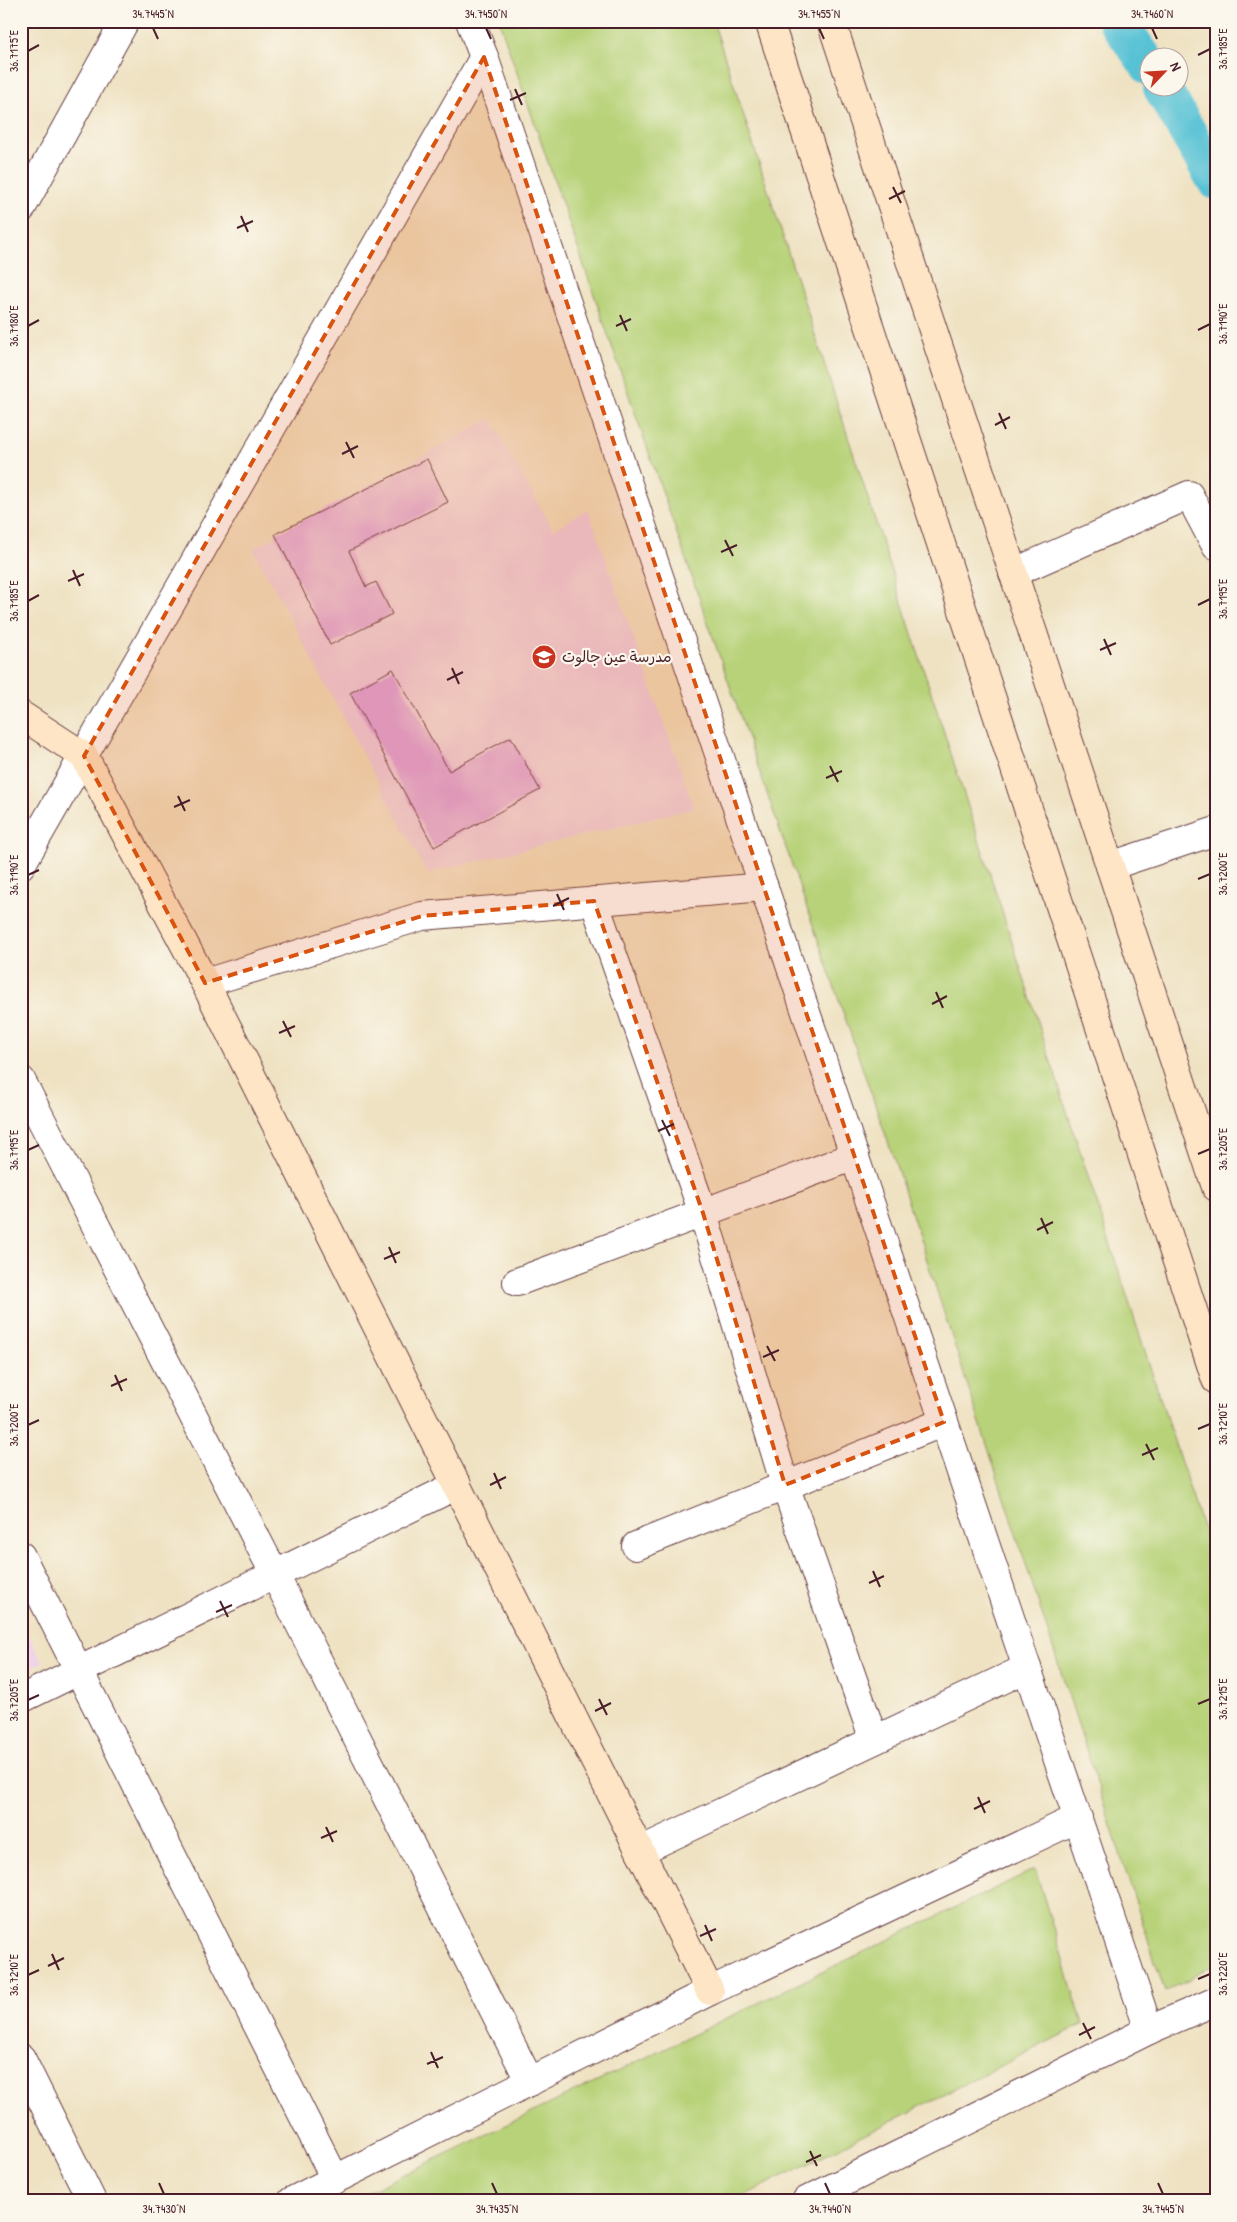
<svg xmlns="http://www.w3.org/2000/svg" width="1237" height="2222" viewBox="0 0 1237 2222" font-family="'Patrick Hand','Playpen Sans Arabic',sans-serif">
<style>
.built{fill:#efd0e6}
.green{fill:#b7d278;stroke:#807852}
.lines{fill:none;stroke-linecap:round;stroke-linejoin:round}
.canal{stroke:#59c2d5;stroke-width:38}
.building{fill:#e1a7e3}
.minor-casing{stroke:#633c42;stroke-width:30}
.tertiary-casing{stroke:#633c42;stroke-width:30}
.secondary-casing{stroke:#633c42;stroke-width:30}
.minor{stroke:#fff;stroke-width:28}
.tertiary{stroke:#fff;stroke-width:28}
.secondary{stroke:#fde5c5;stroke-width:28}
.marked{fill:#d8530f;fill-opacity:0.2;stroke:#d8530f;stroke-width:4;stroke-dasharray:10 6;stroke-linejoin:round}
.ticks{fill:none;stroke:#4a1f2b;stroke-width:2}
.labels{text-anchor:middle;stroke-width:4.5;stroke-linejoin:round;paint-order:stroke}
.poi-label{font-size:15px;fill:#4a1f2b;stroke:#fbf7ec;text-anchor:start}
.neatline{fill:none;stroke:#4a1f2b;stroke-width:2}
.ticks-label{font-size:12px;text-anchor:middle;fill:#4a1f2b}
</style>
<rect width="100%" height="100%" fill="#fbf7ec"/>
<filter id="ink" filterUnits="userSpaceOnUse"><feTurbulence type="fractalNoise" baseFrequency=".02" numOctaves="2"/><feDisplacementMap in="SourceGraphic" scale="10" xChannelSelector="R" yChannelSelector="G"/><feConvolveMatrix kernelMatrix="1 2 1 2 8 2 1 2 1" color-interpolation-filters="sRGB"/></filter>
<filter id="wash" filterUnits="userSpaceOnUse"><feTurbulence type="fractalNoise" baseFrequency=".0096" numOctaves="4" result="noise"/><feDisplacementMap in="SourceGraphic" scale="20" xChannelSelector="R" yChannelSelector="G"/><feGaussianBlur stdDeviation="1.12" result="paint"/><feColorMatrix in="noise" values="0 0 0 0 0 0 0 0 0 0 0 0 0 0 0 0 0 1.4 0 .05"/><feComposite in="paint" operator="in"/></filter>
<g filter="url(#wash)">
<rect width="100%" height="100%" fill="#efe2c2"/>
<g class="built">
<polygon points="490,419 553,530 588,509 694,808 427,873 253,549"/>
<polygon points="21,1620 43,1662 21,1673"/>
</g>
<g class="green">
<polygon points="499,21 713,21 1216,1570 1216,1964 1165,1992 894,1159"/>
<polygon points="1035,1869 1083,2024 734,2201 349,2201"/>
</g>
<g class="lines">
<g class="canal">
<polyline points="1117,21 1150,67"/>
<polyline points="1162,88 1216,181"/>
</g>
</g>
<g id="blocks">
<g class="building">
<polygon points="427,459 448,502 349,551 366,587 376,582 392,614 330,645 275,534"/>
<polygon points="393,669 449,771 511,737 540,790 434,847 350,693"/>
</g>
</g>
</g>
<g filter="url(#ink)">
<use href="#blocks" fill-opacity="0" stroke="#633c42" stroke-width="1"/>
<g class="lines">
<defs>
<g id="minor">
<polyline points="1013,573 1189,495 1216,546"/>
<polyline points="1110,866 1216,831"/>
<polyline points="594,901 703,1213 785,1485 874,1740"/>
<polyline points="205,983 422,916 764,887"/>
<polyline points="21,1080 275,1575 530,2082"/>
<polyline points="517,1282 855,1156"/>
<polyline points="636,1546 944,1422"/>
<polyline points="21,1556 335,2179"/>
<polyline points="21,1699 457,1485"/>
<polyline points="640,1851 1027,1668"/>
<polyline points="21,2058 92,2201"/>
<polyline points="292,2201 710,1991 1078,1818"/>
</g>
<g id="tertiary">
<polyline points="470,21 484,57 1149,2030"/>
<polyline points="21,209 125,21"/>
<polyline points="21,865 484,57"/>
<polyline points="806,2201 1149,2030 1216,2001"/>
</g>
<g id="secondary">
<polyline points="769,21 1216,1380"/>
<polyline points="831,21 1216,1187"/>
<polyline points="21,715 84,756 205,983 710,1991"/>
</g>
</defs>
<use href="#minor" class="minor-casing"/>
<use href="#tertiary" class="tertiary-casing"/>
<use href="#secondary" class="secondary-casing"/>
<use href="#minor" class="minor"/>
<use href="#tertiary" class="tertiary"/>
<use href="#secondary" class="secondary"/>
</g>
</g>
<path class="marked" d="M 484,57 L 944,1422 L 785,1485 L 703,1213 L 594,901 L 422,916 L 205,983 L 84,756 Z"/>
<path class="ticks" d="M 153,28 L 158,39M 486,28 L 491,39M 819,28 L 824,39M 1152,28 L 1157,39M 28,51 L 39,45M 1198,55 L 1210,49M 515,89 L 522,105M 510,100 L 526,93M 893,187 L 901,203M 889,199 L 905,191M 241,216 L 248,232M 237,228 L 253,221M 620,315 L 627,331M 28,326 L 39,320M 616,326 L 631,319M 1198,330 L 1210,324M 999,413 L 1006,429M 995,425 L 1010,417M 346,442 L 354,458M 342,454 L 358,446M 725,540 L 733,556M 721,552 L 737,545M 73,570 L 80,586M 68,581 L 84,574M 28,601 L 39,595M 1198,605 L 1210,599M 1104,639 L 1111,655M 1100,650 L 1116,643M 452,668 L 459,684M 447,680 L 463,672M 830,766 L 838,782M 826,778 L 842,771M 178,796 L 185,811M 174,807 L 190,800M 28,875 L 39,870M 1198,879 L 1210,874M 557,894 L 564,910M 553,906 L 569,898M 936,992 L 943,1008M 932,1004 L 947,996M 283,1021 L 291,1037M 279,1033 L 295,1026M 662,1120 L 670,1136M 658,1131 L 674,1124M 28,1150 L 39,1145M 1198,1154 L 1210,1149M 1041,1218 L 1048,1234M 1037,1230 L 1053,1222M 389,1247 L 396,1263M 384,1259 L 400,1252M 767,1346 L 775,1361M 763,1357 L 779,1350M 115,1375 L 122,1391M 111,1386 L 127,1379M 28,1425 L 39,1420M 1198,1429 L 1210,1424M 1146,1444 L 1154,1460M 1142,1455 L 1158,1448M 494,1473 L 501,1489M 490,1485 L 506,1477M 873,1571 L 880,1587M 869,1583 L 884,1576M 220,1601 L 228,1617M 216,1612 L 232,1605M 599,1699 L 607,1715M 28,1700 L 39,1695M 1198,1704 L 1210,1699M 595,1711 L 611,1703M 978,1797 L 985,1813M 974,1809 L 990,1801M 326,1827 L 333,1842M 321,1838 L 337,1831M 705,1925 L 712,1941M 700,1936 L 716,1929M 52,1954 L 59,1970M 48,1966 L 64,1958M 28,1975 L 39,1970M 1198,1979 L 1210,1974M 1083,2023 L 1091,2039M 1079,2035 L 1095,2027M 431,2052 L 438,2068M 427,2064 L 443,2057M 810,2151 L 817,2166M 806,2162 L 821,2155M 159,2183 L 164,2194M 492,2183 L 497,2194M 825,2183 L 830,2194M 1158,2183 L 1163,2194"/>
<defs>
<symbol id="school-disc" viewBox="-11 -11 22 22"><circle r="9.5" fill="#c8321e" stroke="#fbf7ec"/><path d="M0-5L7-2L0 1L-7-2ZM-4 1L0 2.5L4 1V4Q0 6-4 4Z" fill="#fff"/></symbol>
</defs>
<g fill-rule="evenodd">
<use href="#school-disc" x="530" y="643" width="28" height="28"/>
</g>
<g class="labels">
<g class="poi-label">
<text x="562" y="662">مدرسة عين جالوت</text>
</g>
</g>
<rect width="1237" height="2222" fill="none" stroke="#fbf7ec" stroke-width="55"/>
<g transform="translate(1164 72) rotate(65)"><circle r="24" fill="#fbf7ec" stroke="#b4a19f"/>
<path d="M0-4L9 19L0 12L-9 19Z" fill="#c8321e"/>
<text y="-8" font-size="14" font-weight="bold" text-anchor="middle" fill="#4a1f2b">N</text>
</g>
<rect x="28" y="28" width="1182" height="2166" class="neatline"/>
<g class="ticks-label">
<text x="153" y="18">34.7445°N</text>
<text x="486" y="18">34.7450°N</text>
<text x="819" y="18">34.7455°N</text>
<text x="1152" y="18">34.7460°N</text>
<text transform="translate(1223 49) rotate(-90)" y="4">36.7185°E</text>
<text transform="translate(14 51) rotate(-90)" y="4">36.7175°E</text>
<text transform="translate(1223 324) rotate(-90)" y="4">36.7190°E</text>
<text transform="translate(14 326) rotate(-90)" y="4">36.7180°E</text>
<text transform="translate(1223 599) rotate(-90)" y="4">36.7195°E</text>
<text transform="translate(14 601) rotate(-90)" y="4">36.7185°E</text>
<text transform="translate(1223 874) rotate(-90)" y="4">36.7200°E</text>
<text transform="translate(14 875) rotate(-90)" y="4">36.7190°E</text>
<text transform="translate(1223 1149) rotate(-90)" y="4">36.7205°E</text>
<text transform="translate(14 1150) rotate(-90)" y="4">36.7195°E</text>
<text transform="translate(1223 1424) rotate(-90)" y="4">36.7210°E</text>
<text transform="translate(14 1425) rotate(-90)" y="4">36.7200°E</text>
<text transform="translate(1223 1699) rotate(-90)" y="4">36.7215°E</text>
<text transform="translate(14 1700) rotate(-90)" y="4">36.7205°E</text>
<text transform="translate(1223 1974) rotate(-90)" y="4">36.7220°E</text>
<text transform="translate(14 1975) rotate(-90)" y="4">36.7210°E</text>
<text x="164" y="2213">34.7430°N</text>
<text x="497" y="2213">34.7435°N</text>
<text x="830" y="2213">34.7440°N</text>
<text x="1163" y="2213">34.7445°N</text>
</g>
</svg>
